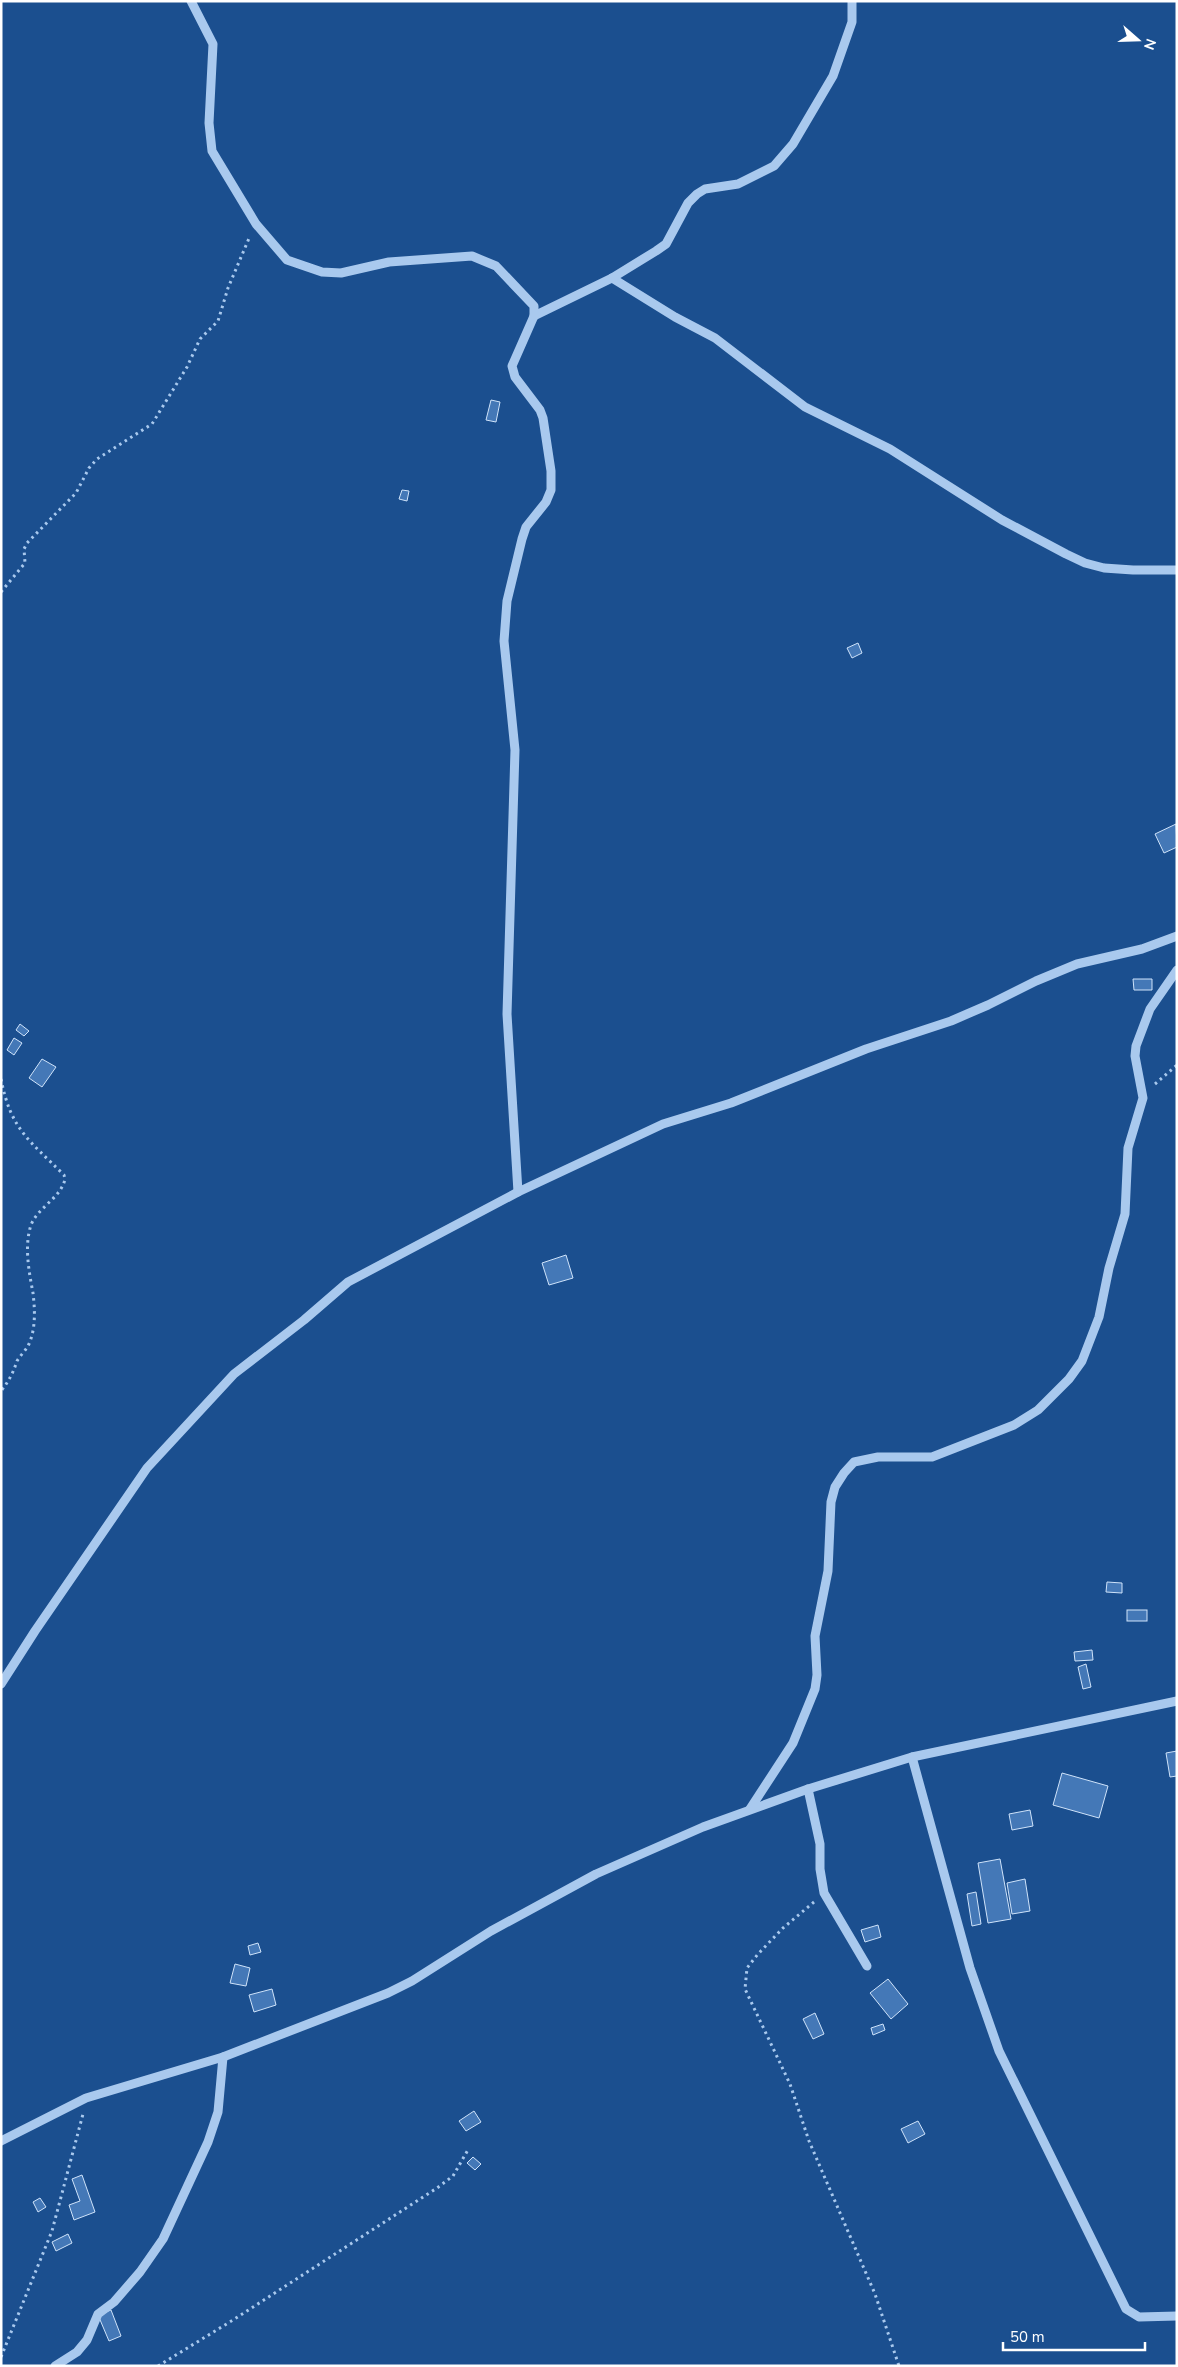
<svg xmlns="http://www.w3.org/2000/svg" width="1178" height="2367" viewBox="0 0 1178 2367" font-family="'Nunito Sans',sans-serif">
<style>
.building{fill:#4478b7;stroke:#cfe3fa}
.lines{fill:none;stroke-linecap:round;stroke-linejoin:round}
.path{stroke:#a9c9ee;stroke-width:3;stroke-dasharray:2.5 4;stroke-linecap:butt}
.minor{stroke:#a9c9ee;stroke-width:9}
</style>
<rect width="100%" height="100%" fill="#1b4f8f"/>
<g class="building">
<polygon points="491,400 500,402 496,422 486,420"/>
<polygon points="402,490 409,491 407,501 399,499"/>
<polygon points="858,643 862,653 852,658 847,648"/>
<polygon points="1176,824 1177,847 1164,853 1155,834"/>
<polygon points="1133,979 1152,979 1152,990 1134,990"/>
<polygon points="20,1024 29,1031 24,1036 16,1030"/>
<polygon points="14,1038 22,1043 14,1055 7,1050"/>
<polygon points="42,1059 56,1067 42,1087 29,1078"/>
<polygon points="566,1255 573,1278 549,1285 542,1263"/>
<polygon points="1107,1582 1122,1583 1122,1593 1106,1592"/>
<rect x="1127" y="1610" width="20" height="11"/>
<polygon points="1092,1650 1093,1660 1075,1661 1074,1652"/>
<polygon points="1086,1664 1091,1687 1083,1689 1078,1667"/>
<polygon points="1177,1751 1177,1776 1170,1777 1166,1753"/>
<polygon points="1062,1773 1108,1786 1099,1818 1053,1805"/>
<polygon points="1030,1810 1033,1826 1012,1830 1009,1814"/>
<polygon points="1000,1859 1011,1919 988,1923 978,1863"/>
<polygon points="1025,1879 1030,1911 1012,1914 1007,1883"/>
<polygon points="976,1892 981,1924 972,1926 967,1894"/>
<polygon points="878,1925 881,1937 865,1942 861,1930"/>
<polygon points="258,1943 261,1952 250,1955 248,1946"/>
<polygon points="235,1964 250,1968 246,1986 230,1983"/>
<polygon points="888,1979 908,2004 891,2019 870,1993"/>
<polygon points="272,1989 276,2005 254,2012 249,1995"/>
<polygon points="815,2013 824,2034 813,2039 803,2019"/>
<polygon points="883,2024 885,2030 873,2035 871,2028"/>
<polygon points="474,2111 481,2122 466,2131 459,2121"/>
<polygon points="918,2121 925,2134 908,2143 901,2129"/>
<polygon points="473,2157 481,2164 475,2170 467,2163"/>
<polygon points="82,2175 95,2212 74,2220 69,2205 80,2201 72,2179"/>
<polygon points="40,2198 46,2207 38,2212 33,2202"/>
<polygon points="68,2234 72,2243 56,2251 52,2242"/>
<polygon points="111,2310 121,2336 109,2341 98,2315"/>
</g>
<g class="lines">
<g class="path">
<polyline points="1,592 25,563 24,549 27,543 76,493 89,468 97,459 152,424 187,367 200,339 218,321 228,288 250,236"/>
<path d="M 1,1079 C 11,1130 29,1140 64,1175 L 65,1179 C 61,1198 38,1207 31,1225 C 24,1246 29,1272 33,1293 C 35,1310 36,1330 28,1346 C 25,1351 20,1356 17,1361 C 13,1373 9,1381 1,1391"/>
<polyline points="1155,1084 1177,1065"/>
<polyline points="814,1902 783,1928 758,1954 747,1968 745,1989 790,2084 809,2141 875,2294 899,2366"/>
<polyline points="1,2357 52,2231 83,2114"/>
<polyline points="158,2366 233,2320 437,2188 453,2176 469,2148"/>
</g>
<g class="minor">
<polyline points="191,1 213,44 209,123 212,151 256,224 287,260 322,272 341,273 389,262 472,256 496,266 534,306 534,316 512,366 515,377 540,410 543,418 551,471 551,490 546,502 526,527 522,539 507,601 504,641 515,750 507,1014 518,1192"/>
<polyline points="612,278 675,317 715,338 805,407 890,449 1002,520 1066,554 1085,563 1104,568 1133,570 1177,570"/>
<polyline points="534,316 612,278 656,251 666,244 688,203 697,194 705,189 738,184 774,166 793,144 833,76 852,22 852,1"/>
<polyline points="1,1684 35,1631 147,1468 234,1374 304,1320 348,1282 518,1192 663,1124 731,1103 866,1049 951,1021 988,1005 1036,981 1077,964 1142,949 1177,936"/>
<polyline points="912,1757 970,1968 999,2051 1126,2309 1139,2317 1177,2316"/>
<polyline points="808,1789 820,1844 820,1869 824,1893 867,1966"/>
<polyline points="750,1809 793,1743 815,1689 817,1675 815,1636 828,1571 831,1502 835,1487 844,1473 854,1462 878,1457 932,1457 1014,1425 1038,1410 1069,1379 1082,1361 1099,1317 1109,1268 1125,1214 1128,1148 1143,1098 1135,1056 1136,1046 1150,1009 1177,970"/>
<polyline points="1,2141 86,2098 223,2057 388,1993 412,1981 491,1931 596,1874 703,1827 808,1789 912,1757 1177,1701"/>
<polyline points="55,2366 77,2352 87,2340 98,2314 114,2302 140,2272 163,2239 208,2142 218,2112 223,2057"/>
</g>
</g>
<rect width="1178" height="2367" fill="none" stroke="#ffffff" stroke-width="5"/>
<g transform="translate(1138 40) rotate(110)" stroke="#1b4f8f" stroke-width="4" paint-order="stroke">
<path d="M0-4L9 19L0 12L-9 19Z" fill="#ffffff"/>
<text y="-8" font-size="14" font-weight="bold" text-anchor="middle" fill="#ffffff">N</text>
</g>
<path d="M1003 2342v8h142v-8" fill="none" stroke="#ffffff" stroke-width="2.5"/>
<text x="1010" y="2342" font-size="15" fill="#ffffff" stroke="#1b4f8f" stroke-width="4" paint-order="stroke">50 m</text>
</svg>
